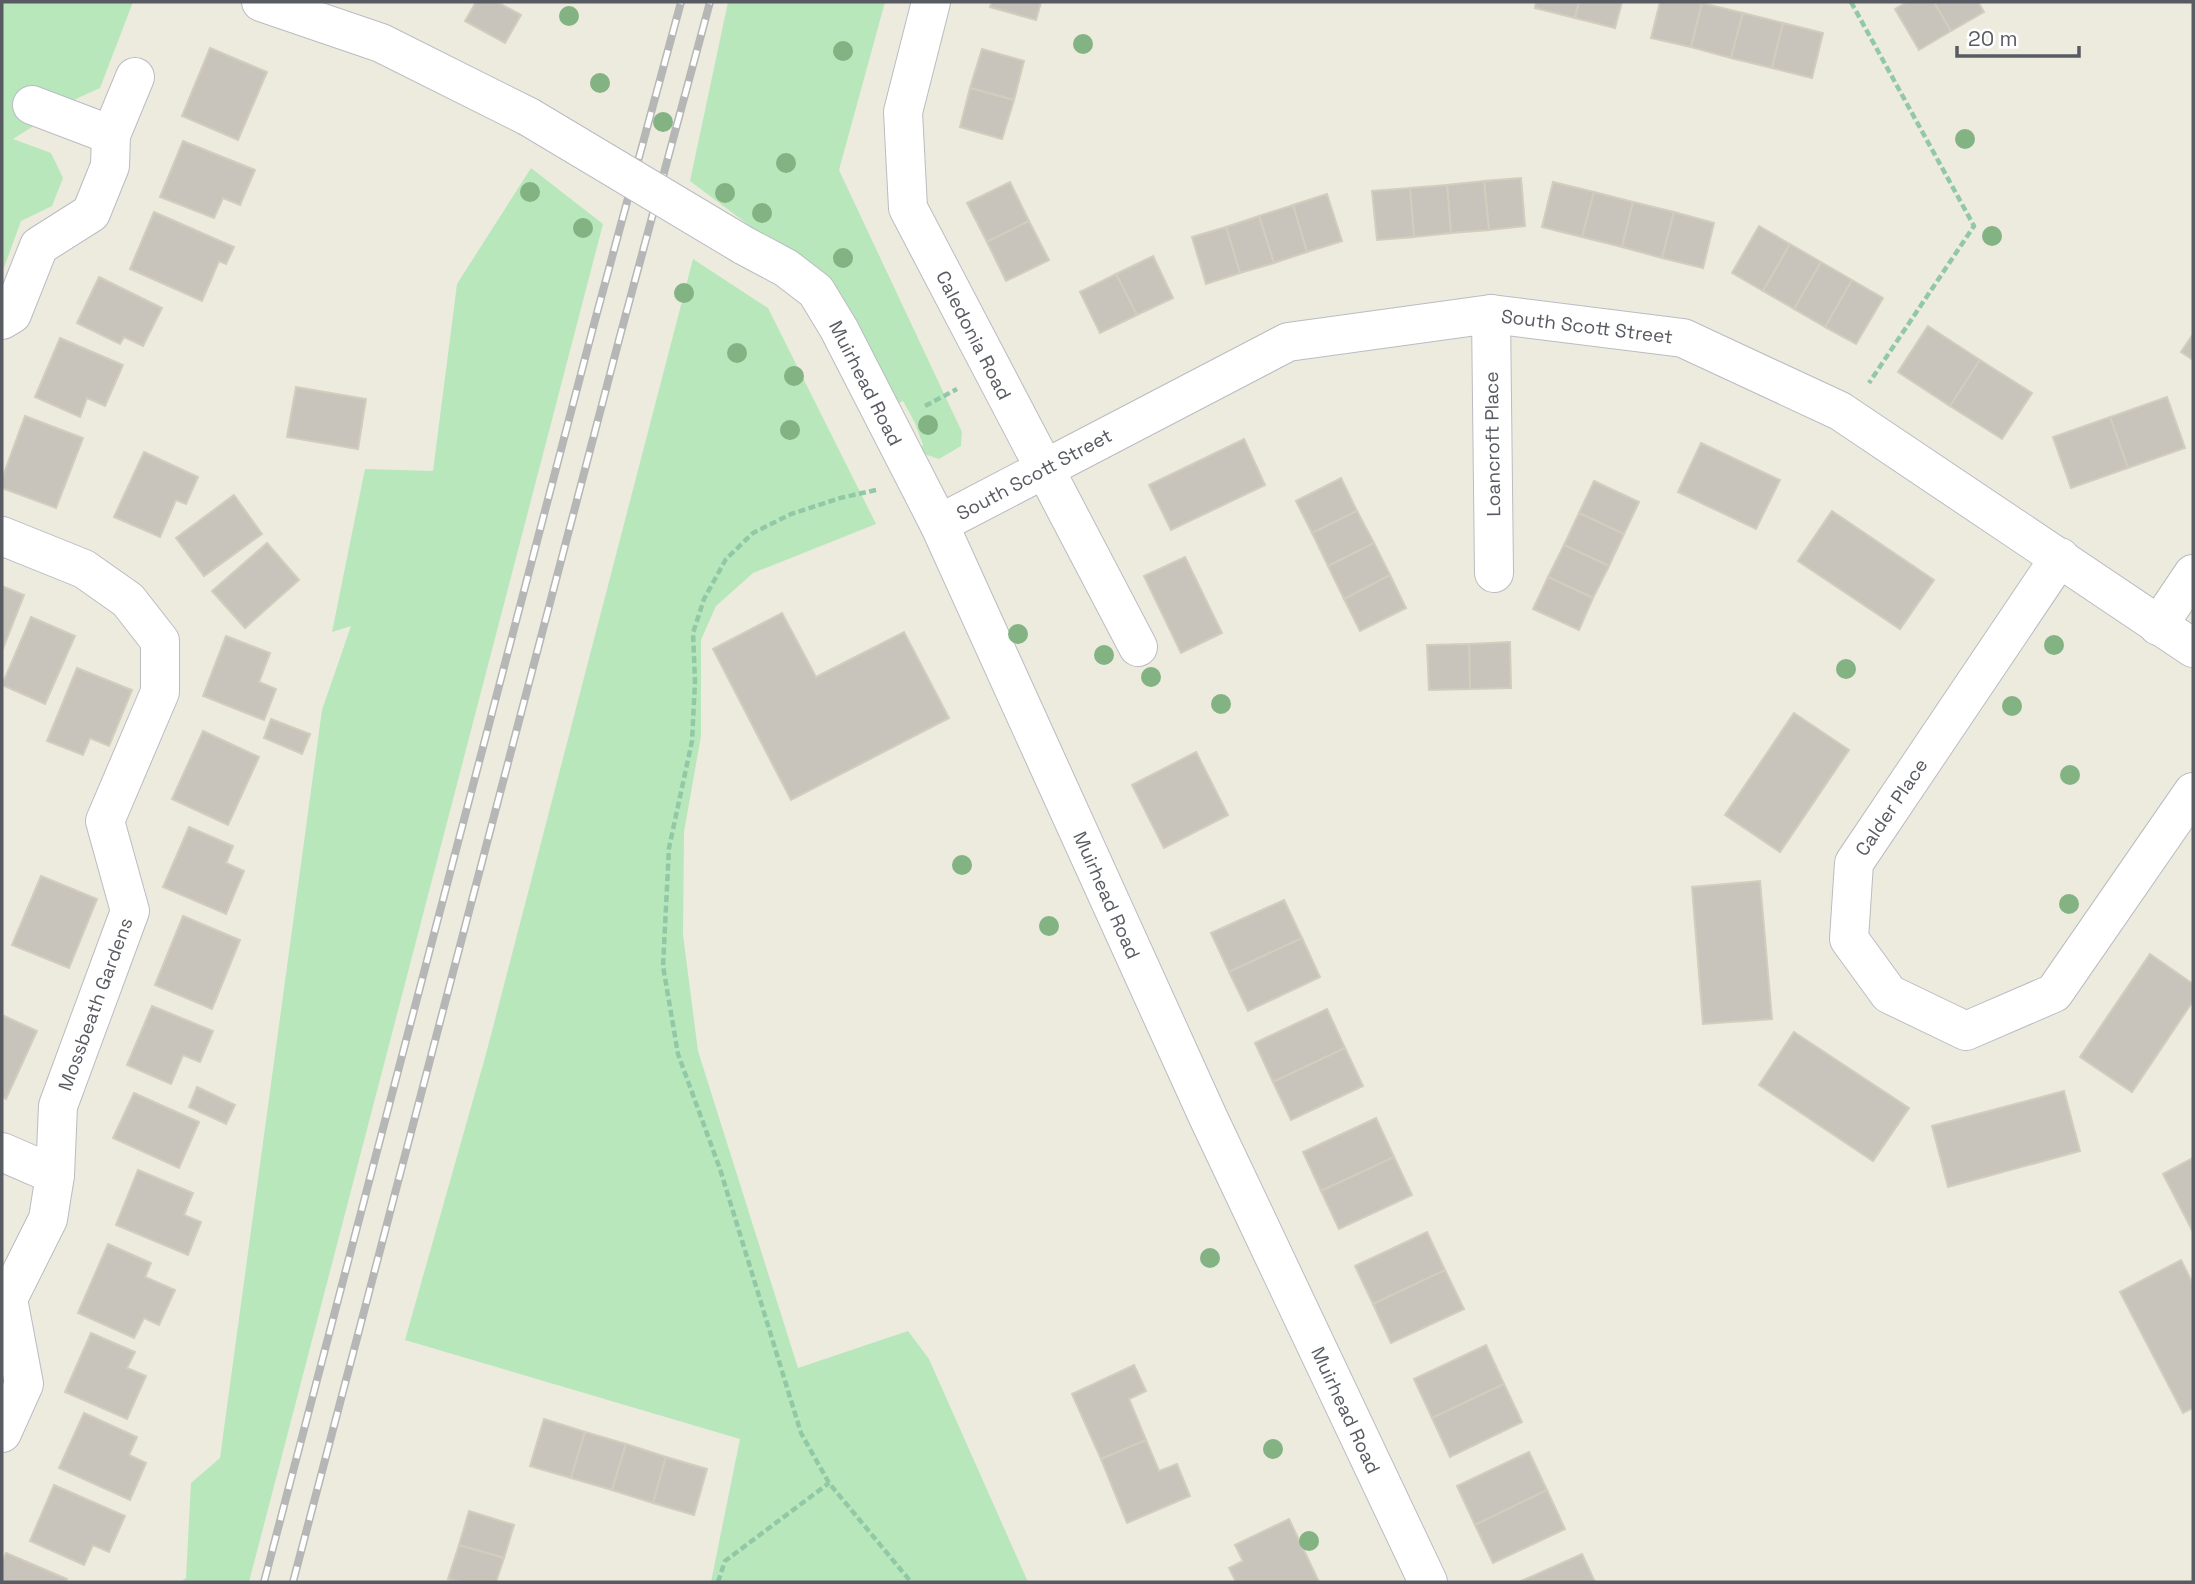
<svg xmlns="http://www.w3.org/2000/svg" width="2195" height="1584" viewBox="0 0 2195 1584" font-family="'Space Grotesk',sans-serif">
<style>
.green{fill:#b8e7bc}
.building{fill:#c8c4bc;stroke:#d2cdbd;stroke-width:2}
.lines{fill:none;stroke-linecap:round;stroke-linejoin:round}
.minor-casing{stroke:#babcc2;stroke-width:40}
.path{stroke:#91c8a5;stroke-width:4.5;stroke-dasharray:7 3.5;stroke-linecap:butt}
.minor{stroke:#fff;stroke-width:38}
.rail-casing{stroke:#b5b6b6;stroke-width:8}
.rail{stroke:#fff;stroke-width:5;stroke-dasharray:16;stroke-linecap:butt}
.minor-bridge-casing{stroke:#babcc2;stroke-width:40;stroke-linecap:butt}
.minor-bridge{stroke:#fff;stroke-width:38}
.tree{fill:#83b283}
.labels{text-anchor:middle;stroke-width:7;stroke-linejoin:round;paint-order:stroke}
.street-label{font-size:19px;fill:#585b61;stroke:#fff}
</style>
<rect width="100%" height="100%" fill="#edebde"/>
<g class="green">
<polygon points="2,2 133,2 100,88 78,98 13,139 51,153 63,178 52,206 21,221 2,273"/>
<polygon points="728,2 885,2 839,170 962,432 961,446 939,459 918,452 923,445 915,423 903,401 892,406 841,294 690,181"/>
<polygon points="531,168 603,224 249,1582 181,1582 186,1578 191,1483 220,1458 322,710 351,626 332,632 365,469 433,471 457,284"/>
<polygon points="693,259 768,308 876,524 753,573 716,606 701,640 701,736 684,832 683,935 698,1051 798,1368 908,1331 929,1359 1028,1582 711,1582 740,1439 405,1340 486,1054"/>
</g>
<g class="building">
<polygon points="476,2 497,2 521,15 505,43 465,21"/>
<polygon points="992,2 1041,2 1036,20 990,7"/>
<polygon points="1536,2 1579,2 1575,18 1535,8"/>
<polygon points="1579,2 1622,2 1615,28 1575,18"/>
<polygon points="1660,2 1702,3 1691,47 1651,38"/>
<polygon points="1907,2 1934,2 1951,31 1919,50 1895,9"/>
<polygon points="1934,2 1978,2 1984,12 1951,31"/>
<polygon points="1702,3 1743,13 1731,58 1691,47"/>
<polygon points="1743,13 1783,23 1772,68 1731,58"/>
<polygon points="1783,23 1823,33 1812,78 1772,68"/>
<polygon points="210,48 267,72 238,140 182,116"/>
<polygon points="982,49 1024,61 1014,100 970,88"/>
<polygon points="970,88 1014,100 1002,139 960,127"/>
<polygon points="183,141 255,170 240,205 223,198 214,218 160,197"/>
<polygon points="1521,178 1525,226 1489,230 1484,181"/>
<polygon points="1484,181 1489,230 1451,233 1447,185"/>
<polygon points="1010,182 1029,221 987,242 967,203"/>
<polygon points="1553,182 1594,192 1582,237 1542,227"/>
<polygon points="1447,185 1451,233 1414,237 1410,188"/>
<polygon points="1410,188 1414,237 1377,240 1372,191"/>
<polygon points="1594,192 1633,202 1622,247 1582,237"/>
<polygon points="1327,194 1342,241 1307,252 1293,205"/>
<polygon points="1633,202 1674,212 1662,258 1622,247"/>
<polygon points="1293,205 1307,252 1274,263 1259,216"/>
<polygon points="154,212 234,247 226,264 219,261 202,301 130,269"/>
<polygon points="1674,212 1714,223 1703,268 1662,258"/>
<polygon points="1259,216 1274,263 1240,273 1226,227"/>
<polygon points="1029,221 1049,260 1006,281 987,242"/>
<polygon points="1759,226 1790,244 1763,291 1732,273"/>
<polygon points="1226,227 1240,273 1206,284 1192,237"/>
<polygon points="1790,244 1821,262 1794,309 1763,291"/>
<polygon points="1153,256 1173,298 1137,315 1116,274"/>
<polygon points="1821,262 1852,280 1825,327 1794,309"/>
<polygon points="1116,274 1137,315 1100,333 1080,292"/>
<polygon points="99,277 162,308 143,346 124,337 120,344 77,323"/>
<polygon points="1852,280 1883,298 1856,344 1825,327"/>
<polygon points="1928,326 1980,360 1950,406 1898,372"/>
<polygon points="2193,334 2193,360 2181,352"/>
<polygon points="60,338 123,365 105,406 87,398 80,417 35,397"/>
<polygon points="1980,360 2032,393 2002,439 1950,406"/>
<polygon points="296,387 366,399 358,449 287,437"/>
<polygon points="2167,397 2185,448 2128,468 2110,417"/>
<polygon points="25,416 83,438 56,508 2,488 2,479"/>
<polygon points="2110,417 2128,468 2071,488 2053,437"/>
<polygon points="1244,439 1265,485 1171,530 1149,485"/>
<polygon points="1701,443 1780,480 1756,529 1678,492"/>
<polygon points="144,452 198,477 186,504 176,500 160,537 114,517"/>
<polygon points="1341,478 1357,511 1312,533 1296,501"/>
<polygon points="1594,481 1639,502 1624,534 1579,513"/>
<polygon points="234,495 262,534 204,576 176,538"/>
<polygon points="1357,511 1374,543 1328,566 1312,533"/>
<polygon points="1832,511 1934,580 1900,629 1798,561"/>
<polygon points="1579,513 1624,534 1609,566 1564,545"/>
<polygon points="267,543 299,580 245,628 212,591"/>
<polygon points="1374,543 1390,575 1344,599 1328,566"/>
<polygon points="1564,545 1609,566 1593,598 1548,577"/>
<polygon points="1185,557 1222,633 1181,653 1144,576"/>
<polygon points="1390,575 1406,608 1360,631 1344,599"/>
<polygon points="1548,577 1593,598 1579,630 1533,609"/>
<polygon points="2,586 24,595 2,651"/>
<polygon points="782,613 816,677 904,632 949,718 791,800 713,649"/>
<polygon points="31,617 75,636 45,704 2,685"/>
<polygon points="226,636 270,653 259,682 276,689 264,720 203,696"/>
<polygon points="1510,642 1511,688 1470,689 1469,644"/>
<polygon points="1469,644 1470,689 1429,690 1427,645"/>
<polygon points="77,668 132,690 109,746 90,738 83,755 47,741"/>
<polygon points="1794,713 1849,750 1780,852 1725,815"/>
<polygon points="271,719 310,734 302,754 264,738"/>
<polygon points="203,731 259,757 228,825 172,799"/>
<polygon points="1196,752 1228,815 1164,848 1132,785"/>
<polygon points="189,827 233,846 226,863 244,871 226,914 163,887"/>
<polygon points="41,876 97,899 69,968 12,945"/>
<polygon points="1760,881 1772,1019 1703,1024 1692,887"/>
<polygon points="1284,900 1302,938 1229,972 1211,933"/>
<polygon points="183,916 240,940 212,1009 155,985"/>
<polygon points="1302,938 1320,977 1248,1011 1229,972"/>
<polygon points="2150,954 2193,984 2193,1001 2132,1092 2080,1057"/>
<polygon points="152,1006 213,1031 200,1062 183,1055 171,1084 127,1065"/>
<polygon points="1327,1009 1345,1048 1273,1082 1255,1043"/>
<polygon points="2,1015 37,1031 6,1099 2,1097"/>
<polygon points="1794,1032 1909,1108 1873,1161 1759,1085"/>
<polygon points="1345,1048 1363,1086 1291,1120 1273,1082"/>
<polygon points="197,1087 235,1105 226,1124 189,1107"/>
<polygon points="2064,1091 2080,1151 1948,1187 1932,1126"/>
<polygon points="134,1093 199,1122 179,1168 113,1138"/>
<polygon points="1376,1118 1394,1157 1321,1191 1303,1152"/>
<polygon points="1394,1157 1412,1195 1339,1229 1321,1191"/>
<polygon points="2193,1158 2193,1232 2163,1174"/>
<polygon points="138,1170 193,1193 184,1215 201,1222 188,1255 116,1225"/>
<polygon points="1427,1232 1445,1270 1373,1304 1355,1266"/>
<polygon points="108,1244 151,1263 145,1277 175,1290 159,1325 144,1318 134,1338 78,1313"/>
<polygon points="2181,1260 2193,1284 2193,1408 2183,1413 2120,1292"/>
<polygon points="1445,1270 1464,1309 1391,1343 1373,1304"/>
<polygon points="91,1333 135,1352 127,1368 146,1376 127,1419 65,1392"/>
<polygon points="1486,1345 1504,1384 1432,1418 1414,1379"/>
<polygon points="1134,1365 1146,1391 1129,1399 1146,1440 1101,1459 1072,1394"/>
<polygon points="1504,1384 1522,1422 1450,1457 1432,1418"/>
<polygon points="84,1413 137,1437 129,1455 146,1463 130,1500 59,1468"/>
<polygon points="544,1419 585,1432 571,1478 530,1466"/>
<polygon points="585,1432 626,1444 612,1490 571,1478"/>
<polygon points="1146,1440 1159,1471 1177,1464 1190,1496 1127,1523 1101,1459"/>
<polygon points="626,1444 666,1457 653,1503 612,1490"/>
<polygon points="1529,1452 1547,1490 1475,1525 1457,1486"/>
<polygon points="666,1457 707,1469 694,1515 653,1503"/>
<polygon points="54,1485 125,1516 109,1552 93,1545 84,1565 30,1541"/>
<polygon points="1547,1490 1565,1529 1493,1563 1475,1525"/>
<polygon points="469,1511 514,1525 504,1558 459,1545"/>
<polygon points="1289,1519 1319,1582 1236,1582 1229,1568 1243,1561 1235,1545"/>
<polygon points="459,1545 504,1558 496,1582 461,1582 448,1579"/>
<polygon points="6,1553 67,1579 65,1582 2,1582 2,1563"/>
<polygon points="1582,1554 1595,1582 1519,1582"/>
</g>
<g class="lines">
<defs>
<g id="minor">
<polyline points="261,2 381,43 529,117"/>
<polyline points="931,2 903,112 908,208 1138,647"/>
<polyline points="32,105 111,135"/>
<polyline points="743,245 786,268 816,291 839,329 939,524 1208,1117 1428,1582"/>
<polyline points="1491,314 1494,573"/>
<polyline points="2,320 12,314 39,246 91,213 110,166 111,135 135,77"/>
<polyline points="939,524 1288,342 1491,314 1683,338 1840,411 2193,648"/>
<polyline points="2,536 84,569 128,600 160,641 160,692 105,821 130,911 58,1106 55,1175 48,1219 8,1299 24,1384 2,1433"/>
<polyline points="2060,557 1854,863 1849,939 1889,994 1966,1031 2054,993 2193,792"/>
<polyline points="2158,626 2193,574"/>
<polyline points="2,1152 55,1175"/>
</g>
</defs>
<use href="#minor" class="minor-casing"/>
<g class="path">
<polyline points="1851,2 1974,226 1869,383"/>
<polyline points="925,406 957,389"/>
<polyline points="876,490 840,498 791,514 753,533 726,559 704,599 693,633 695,682 692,741 669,848 663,966 678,1054 720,1169 801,1433 829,1483 911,1582"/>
<polyline points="718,1582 725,1561 829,1483"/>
</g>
<use href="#minor" class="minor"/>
<defs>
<g id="rail">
<polyline points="264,1582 594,324 681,2"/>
<polyline points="293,1582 620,336 710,2"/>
</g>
</defs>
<use href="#rail" class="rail-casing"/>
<use href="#rail" class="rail"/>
<defs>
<polyline id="minor-bridge" points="529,117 743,245"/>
</defs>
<use href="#minor-bridge" class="minor-bridge-casing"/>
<use href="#minor-bridge" class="minor-bridge"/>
</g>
<g class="tree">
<circle cx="569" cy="16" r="10"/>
<circle cx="1083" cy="44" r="10"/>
<circle cx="843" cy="51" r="10"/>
<circle cx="600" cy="83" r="10"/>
<circle cx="663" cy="122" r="10"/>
<circle cx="1965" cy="139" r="10"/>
<circle cx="786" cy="163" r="10"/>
<circle cx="530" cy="192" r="10"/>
<circle cx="725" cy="193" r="10"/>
<circle cx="762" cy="213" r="10"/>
<circle cx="583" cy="228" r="10"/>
<circle cx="1992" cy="236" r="10"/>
<circle cx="843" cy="258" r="10"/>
<circle cx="684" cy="293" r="10"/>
<circle cx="737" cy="353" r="10"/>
<circle cx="794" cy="376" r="10"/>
<circle cx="928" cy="425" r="10"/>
<circle cx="790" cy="430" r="10"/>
<circle cx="1018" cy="634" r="10"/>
<circle cx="2054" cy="645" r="10"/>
<circle cx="1104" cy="655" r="10"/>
<circle cx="1846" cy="669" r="10"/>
<circle cx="1151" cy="677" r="10"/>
<circle cx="1221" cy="704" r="10"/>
<circle cx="2012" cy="706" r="10"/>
<circle cx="2070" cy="775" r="10"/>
<circle cx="962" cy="865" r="10"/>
<circle cx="2069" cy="904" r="10"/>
<circle cx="1049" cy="926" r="10"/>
<circle cx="1210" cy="1258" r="10"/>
<circle cx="1273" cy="1449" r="10"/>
<circle cx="1309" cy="1541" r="10"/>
</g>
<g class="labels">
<g class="street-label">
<text transform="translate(1587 326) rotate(7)" y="7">South Scott Street</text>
<text transform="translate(974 335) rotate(63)" y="7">Caledonia Road</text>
<text transform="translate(866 383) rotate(63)" y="7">Muirhead Road</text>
<text transform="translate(1492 444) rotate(-91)" y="7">Loancroft Place</text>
<text transform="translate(1034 474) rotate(-28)" y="7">South Scott Street</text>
<text transform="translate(1891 807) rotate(-56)" y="7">Calder Place</text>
<text transform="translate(1107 895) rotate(66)" y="7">Muirhead Road</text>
<text transform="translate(95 1004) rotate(-70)" y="7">Mossbeath Gardens</text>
<text transform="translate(1346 1410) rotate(65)" y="7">Muirhead Road</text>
</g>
</g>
<rect width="2195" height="1584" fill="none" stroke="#585b61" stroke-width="7"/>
<path d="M1957 46v10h122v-10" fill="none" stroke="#585b61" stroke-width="3.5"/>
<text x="1968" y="46" font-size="21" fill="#585b61" stroke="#ffffff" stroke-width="5" paint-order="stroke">20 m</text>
</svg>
